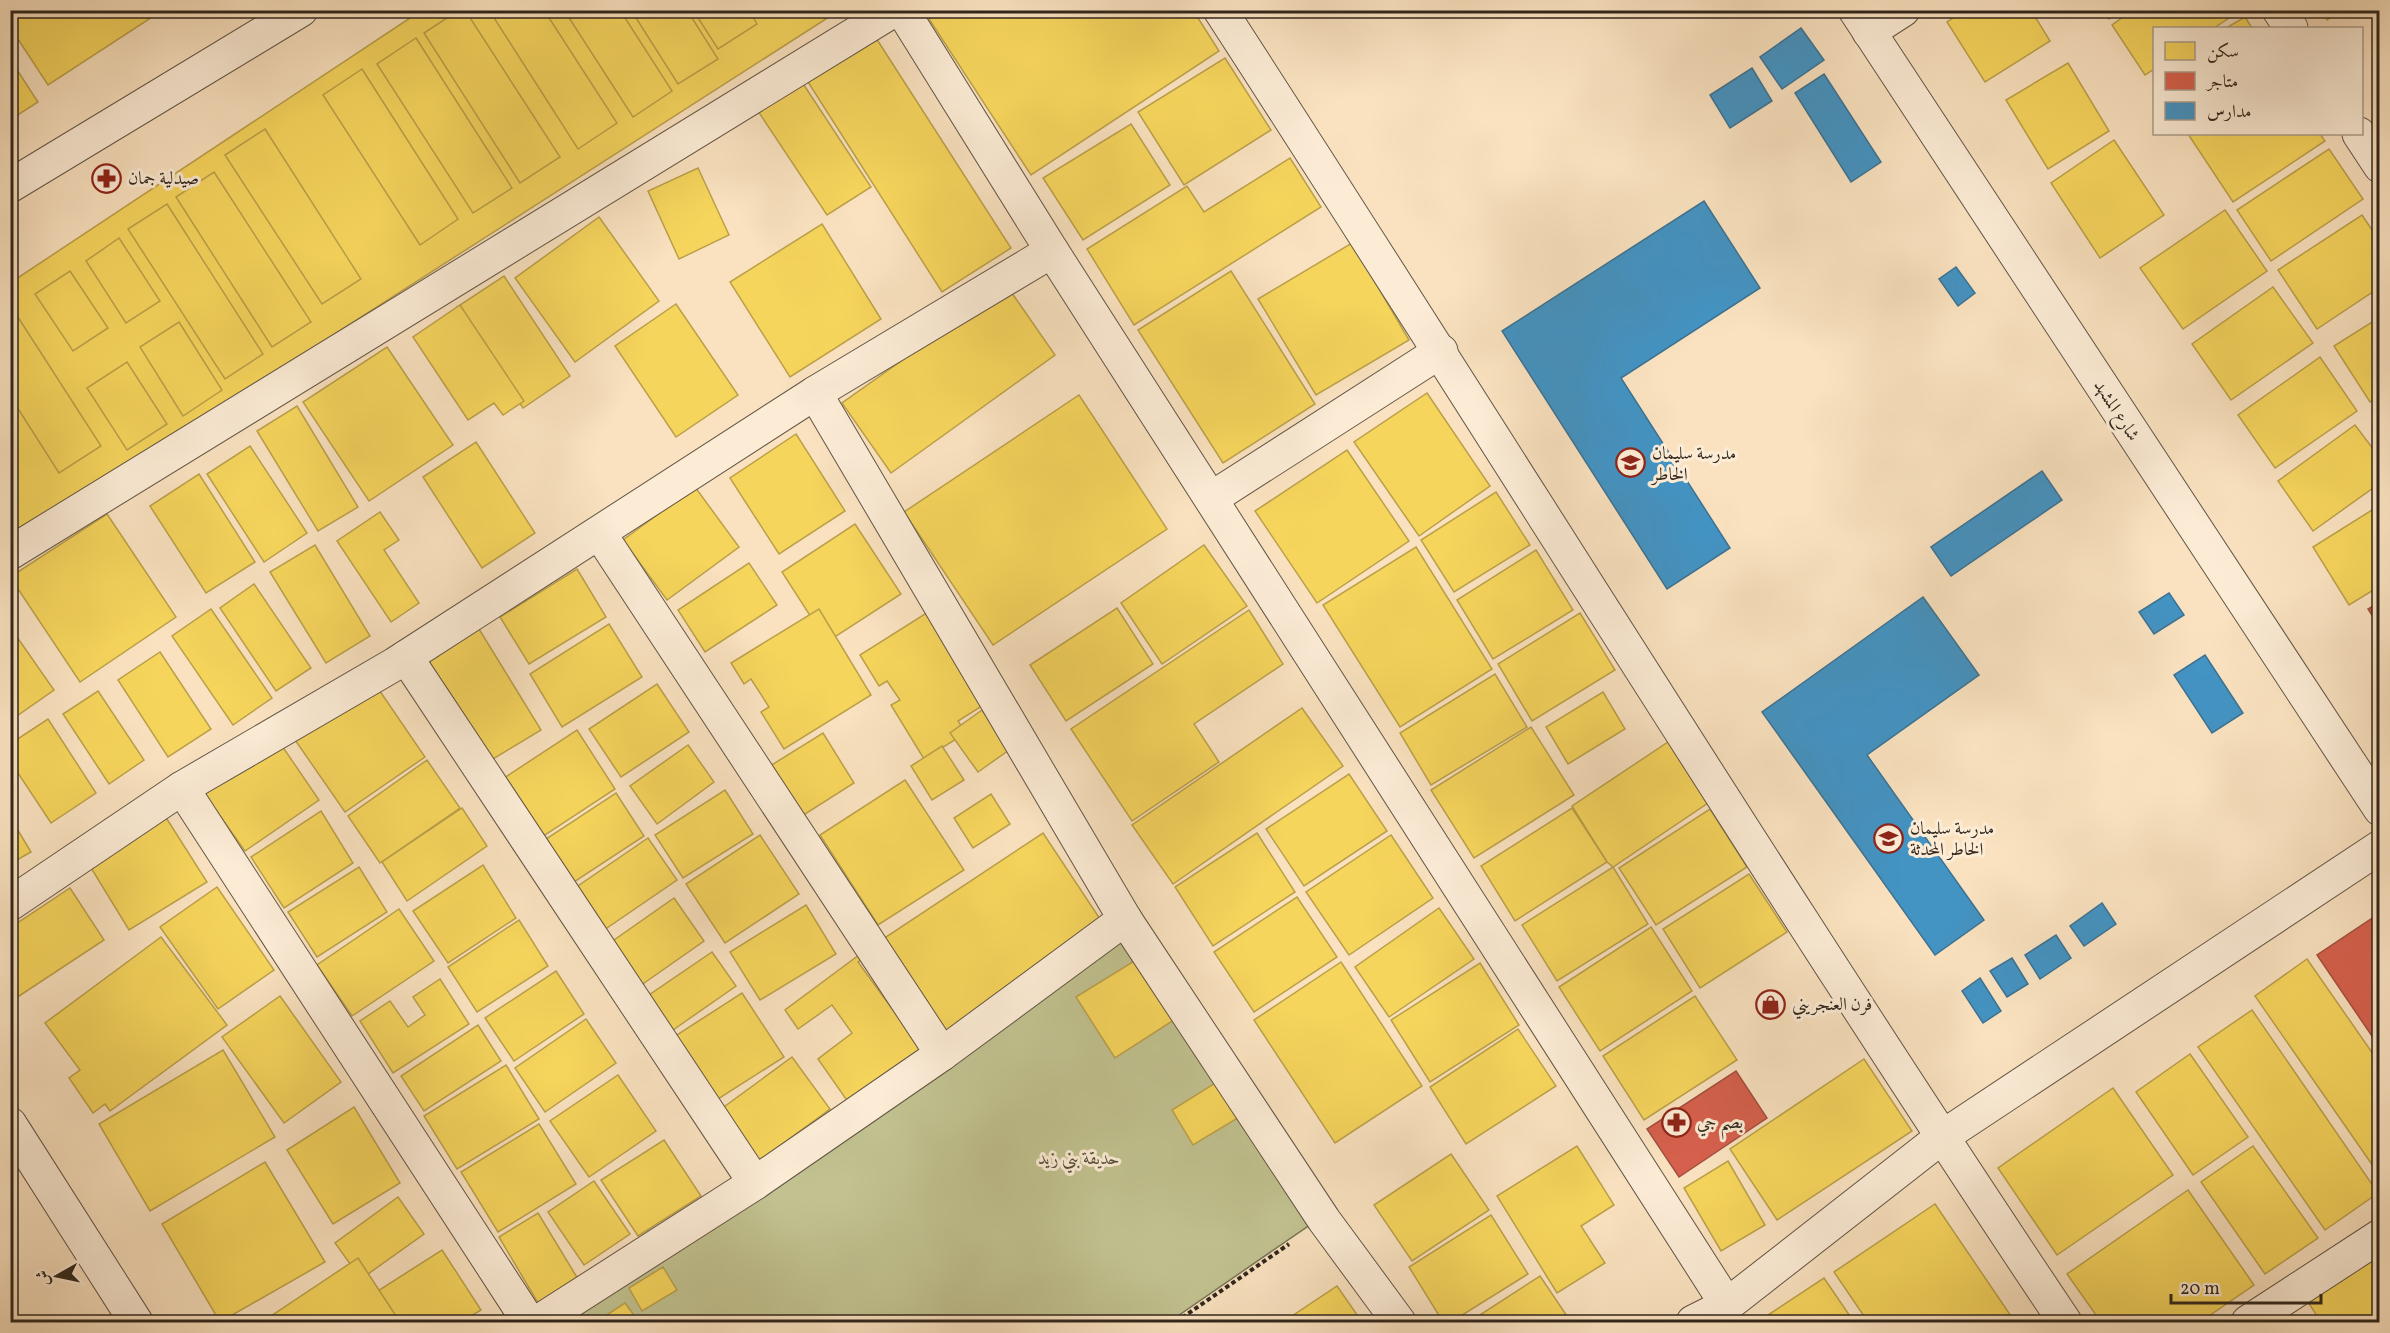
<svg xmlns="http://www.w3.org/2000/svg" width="2390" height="1333" viewBox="0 0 2390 1333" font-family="Vollkorn,Amiri,serif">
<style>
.green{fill:#c1c290;stroke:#787456;stroke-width:1.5}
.homes{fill:#f6d55c;stroke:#bba049;stroke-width:1.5}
.shops{fill:#d6604d;stroke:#a44f3e;stroke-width:1.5}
.schools{fill:#4393c3;stroke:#3d7291;stroke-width:1.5}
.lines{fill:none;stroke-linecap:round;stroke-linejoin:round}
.minor-casing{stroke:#625545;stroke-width:35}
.path{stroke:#30261c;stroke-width:4;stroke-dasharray:4.5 3;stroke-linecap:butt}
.minor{stroke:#fcecd6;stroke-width:33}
.labels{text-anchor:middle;stroke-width:6;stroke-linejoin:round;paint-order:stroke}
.poi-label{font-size:18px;fill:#30261c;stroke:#fcecd6;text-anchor:start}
.street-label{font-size:18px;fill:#30261c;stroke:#fcecd6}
.park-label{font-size:18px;font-style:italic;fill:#544d39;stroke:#fcecd6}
</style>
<rect width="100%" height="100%" fill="#fae2c0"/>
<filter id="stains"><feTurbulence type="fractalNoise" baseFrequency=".00333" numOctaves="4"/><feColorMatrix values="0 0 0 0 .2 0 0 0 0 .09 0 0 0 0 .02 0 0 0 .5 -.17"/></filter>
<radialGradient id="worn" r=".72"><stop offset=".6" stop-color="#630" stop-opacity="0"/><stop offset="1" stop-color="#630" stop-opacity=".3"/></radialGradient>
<polygon class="green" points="1122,926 1317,1220 1169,1322 548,1322"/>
<g class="homes">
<polygon points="10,10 163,10 48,85 10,27"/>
<polygon points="422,10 840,10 10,542 10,283"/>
<polygon points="459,10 465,10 560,157 520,183 424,33"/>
<polygon points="489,10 544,10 617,123 578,149"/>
<polygon points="564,10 620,10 672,91 633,117"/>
<polygon points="631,10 687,10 718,59 678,84"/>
<polygon points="693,10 749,10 757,24 718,49"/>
<polygon points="942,10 1193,10 1219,51 1031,175 929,19"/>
<polygon points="1965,10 2031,10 2050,41 1985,82 1947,22"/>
<polygon points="2104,10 2122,10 2109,19"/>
<polygon points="2133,10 2241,10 2214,28 2154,28 2154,69 2145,75 2112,25"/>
<polygon points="2321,10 2341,10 2327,20"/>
<polygon points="2245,17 2252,28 2226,28"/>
<polygon points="416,38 512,188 473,213 377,64"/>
<polygon points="876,38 1011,248 942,292 808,82"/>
<polygon points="1225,58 1271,130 1184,185 1138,112"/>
<polygon points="10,59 38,102 10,120"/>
<polygon points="2068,63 2109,131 2048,169 2006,100"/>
<polygon points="362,69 458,219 420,245 323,95"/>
<polygon points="800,79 871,187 827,215 756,108"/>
<polygon points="1131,124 1170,185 1083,240 1043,178"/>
<polygon points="265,129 361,279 322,304 225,155"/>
<polygon points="2188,134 2320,134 2325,141 2233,202"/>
<polygon points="2114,140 2164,215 2100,258 2051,183"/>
<polygon points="2329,149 2363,199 2271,261 2237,210"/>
<polygon points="1290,158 1321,207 1134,325 1087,249 1187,186 1204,212"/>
<polygon points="698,168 729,235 679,259 648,191"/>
<polygon points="214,172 311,322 272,347 176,197"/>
<polygon points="167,204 263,354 225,379 128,229"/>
<polygon points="2225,210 2267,271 2183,329 2140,268"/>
<polygon points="2362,215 2380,242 2380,287 2317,329 2278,270"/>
<polygon points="599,217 659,301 575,362 515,278"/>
<polygon points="822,224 881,319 790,377 730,282"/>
<polygon points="119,238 160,301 126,323 86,261"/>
<polygon points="1352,243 1409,340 1316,395 1258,299"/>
<polygon points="70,271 108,328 73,351 35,294"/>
<polygon points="1231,271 1315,404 1223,463 1138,330"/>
<polygon points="504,276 570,376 523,408 457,307"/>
<polygon points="1007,286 1055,355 891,473 842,403"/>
<polygon points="2273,287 2313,343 2231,400 2192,344"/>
<polygon points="676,304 738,395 676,437 615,346"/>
<polygon points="460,305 524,401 503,415 494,403 468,420 413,337"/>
<polygon points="14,311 101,446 59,473 10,396 10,314"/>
<polygon points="2380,317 2380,396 2370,402 2334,346"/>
<polygon points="179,322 222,390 183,416 140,347"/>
<polygon points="387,347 453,445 369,501 303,402"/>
<polygon points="2320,357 2357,411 2275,468 2238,415"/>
<polygon points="127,362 167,424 127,450 87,388"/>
<polygon points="1427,393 1490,486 1419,536 1354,442"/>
<polygon points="1079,395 1167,529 993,645 904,512"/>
<polygon points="297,406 358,507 318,531 257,431"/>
<polygon points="2355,425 2380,458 2380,483 2313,531 2278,481"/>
<polygon points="796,434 845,511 779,554 730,478"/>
<polygon points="476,442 535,533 482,568 423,477"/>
<polygon points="250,446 307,533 264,562 207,474"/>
<polygon points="1347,450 1409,541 1317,603 1255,511"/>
<polygon points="199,474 255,562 206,593 150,506"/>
<polygon points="695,487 739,547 667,600 623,540"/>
<polygon points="1496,492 1530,545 1454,592 1421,540"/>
<polygon points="2380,505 2380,586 2349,605 2313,547"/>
<polygon points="380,512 399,540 384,550 419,603 391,622 337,541"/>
<polygon points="107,514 176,617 80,682 10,577"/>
<polygon points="855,524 901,594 827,642 782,572"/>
<polygon points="315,545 370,636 326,663 270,572"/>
<polygon points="1204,545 1247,606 1162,664 1121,603"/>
<polygon points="1416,547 1492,669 1400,727 1323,605"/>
<polygon points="1536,550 1573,610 1493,659 1457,600"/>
<polygon points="749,563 777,605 705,652 678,610"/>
<polygon points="577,569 606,617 529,664 500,617"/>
<polygon points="254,584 311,668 276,691 220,608"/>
<polygon points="936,607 993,699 958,721 966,733 924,759 891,705 900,700 887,681 879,686 860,655"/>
<polygon points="1117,608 1153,664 1066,721 1030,665"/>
<polygon points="211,609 272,698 233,725 172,636"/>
<polygon points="819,609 871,695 784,749 761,712 769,707 751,679 744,684 731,663"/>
<polygon points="1249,610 1283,664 1194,724 1219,762 1132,821 1071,729"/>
<polygon points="1580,613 1615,670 1532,721 1498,664"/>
<polygon points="609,624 642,677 562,727 530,674"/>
<polygon points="10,627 54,690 14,718 10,713"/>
<polygon points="479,629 541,730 488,762 426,661"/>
<polygon points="160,652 211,729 168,757 118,680"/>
<polygon points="1495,674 1527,727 1431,785 1400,733"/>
<polygon points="373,681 425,757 345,812 293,737"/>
<polygon points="657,684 689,732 621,777 589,729"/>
<polygon points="98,691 144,760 109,784 63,714"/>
<polygon points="1603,692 1625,729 1568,764 1546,727"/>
<polygon points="1302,708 1343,766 1173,884 1132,825"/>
<polygon points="982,710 1009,750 978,772 950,733"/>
<polygon points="48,719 96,793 51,823 10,761 10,744"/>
<polygon points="1531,727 1574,795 1474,858 1431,790"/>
<polygon points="577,730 615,789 542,837 504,778"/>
<polygon points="823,733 854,783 802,816 770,766"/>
<polygon points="278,740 319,800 245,851 203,792"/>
<polygon points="1668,742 1708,803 1613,867 1607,862 1572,806"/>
<polygon points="688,745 714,782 657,824 630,786"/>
<polygon points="942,746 964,780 932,800 911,766"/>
<polygon points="427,760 460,808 380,863 348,816"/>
<polygon points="1349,774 1387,831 1304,886 1266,829"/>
<polygon points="905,780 964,870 878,925 820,835"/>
<polygon points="725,790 753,834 683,878 655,835"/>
<polygon points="616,793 644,836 571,884 543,841"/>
<polygon points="991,794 1010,824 973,848 954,818"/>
<polygon points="462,808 487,846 407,901 382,862"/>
<polygon points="1572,808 1607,862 1515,921 1481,866"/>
<polygon points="1710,809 1747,867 1656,925 1619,868"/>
<polygon points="321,811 353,863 284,908 251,857"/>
<polygon points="165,816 207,882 129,930 88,863"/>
<polygon points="10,817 31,852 10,864"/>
<polygon points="1043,833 1108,931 948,1038 883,939"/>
<polygon points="1257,833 1295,892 1213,946 1175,887"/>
<polygon points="760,835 799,894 725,943 686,884"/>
<polygon points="1391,835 1433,898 1349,955 1306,892"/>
<polygon points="648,838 677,880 604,930 575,888"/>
<polygon points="483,865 516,918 448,963 413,911"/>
<polygon points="359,867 387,912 317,957 288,912"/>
<polygon points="1613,867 1648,924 1557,981 1522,925"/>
<polygon points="1749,874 1787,932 1700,988 1663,929"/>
<polygon points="217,887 274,970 218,1009 160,927"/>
<polygon points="70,888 104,940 10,1002 10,928"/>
<polygon points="1297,897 1337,957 1254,1012 1214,952"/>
<polygon points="674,898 704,941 637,988 607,945"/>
<polygon points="806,905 836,954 760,1000 730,952"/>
<polygon points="1439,908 1474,959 1389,1017 1355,967"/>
<polygon points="399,909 434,961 352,1016 317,965"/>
<polygon points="519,920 548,966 477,1012 448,967"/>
<polygon points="1651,927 1692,991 1600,1051 1559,987"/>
<polygon points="161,937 227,1025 110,1111 105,1104 93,1113 69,1078 80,1070 45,1023"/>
<polygon points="712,952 736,986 673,1030 649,995"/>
<polygon points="859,955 862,959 858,962 930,1061 855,1112 818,1059 852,1033 832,1005 798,1029 785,1010"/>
<polygon points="1139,958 1177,1018 1115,1058 1076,997"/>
<polygon points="2307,959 2380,1064 2380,1176 2255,996"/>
<polygon points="1341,962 1422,1086 1335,1143 1254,1020"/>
<polygon points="1480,963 1519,1025 1430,1082 1391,1020"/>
<polygon points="556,971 584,1014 514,1061 485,1018"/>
<polygon points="440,979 469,1024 393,1073 360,1021 390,1001 408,1027 425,1015 413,997"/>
<polygon points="742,993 784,1057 707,1106 666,1042"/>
<polygon points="280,996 341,1082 284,1123 222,1037"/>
<polygon points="1695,996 1737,1060 1644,1120 1603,1056"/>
<polygon points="2252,1010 2378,1193 2325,1230 2198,1047"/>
<polygon points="586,1019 616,1063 545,1112 515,1068"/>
<polygon points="478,1025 501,1061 424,1111 401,1076"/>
<polygon points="1518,1029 1556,1086 1466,1144 1430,1087"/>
<polygon points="223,1050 275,1137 150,1211 99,1124"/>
<polygon points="2190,1054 2248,1137 2193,1175 2136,1092"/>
<polygon points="792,1057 830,1109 751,1167 713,1115"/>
<polygon points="1864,1059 1912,1131 1777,1220 1730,1149"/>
<polygon points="506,1065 539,1119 457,1169 424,1116"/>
<polygon points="618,1075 656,1131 589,1177 550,1121"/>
<polygon points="1220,1080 1241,1116 1193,1145 1172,1110"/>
<polygon points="2113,1088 2173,1175 2057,1255 1998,1168"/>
<polygon points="354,1107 400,1183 333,1224 287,1150"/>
<polygon points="539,1124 576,1184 498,1232 461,1172"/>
<polygon points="664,1140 701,1196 638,1236 601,1180"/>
<polygon points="1577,1146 1614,1205 1581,1226 1605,1263 1557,1293 1497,1196"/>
<polygon points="2253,1146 2318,1238 2265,1274 2201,1182"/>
<polygon points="1451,1154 1489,1210 1412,1261 1374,1205"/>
<polygon points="1728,1161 1765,1225 1721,1251 1684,1188"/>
<polygon points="265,1162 325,1262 220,1322 162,1224"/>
<polygon points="594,1181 630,1234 584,1265 548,1212"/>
<polygon points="2188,1190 2254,1285 2200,1322 2101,1322 2067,1274"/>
<polygon points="398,1197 424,1234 361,1279 335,1243"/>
<polygon points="1935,1204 2015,1322 1868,1322 1834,1272"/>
<polygon points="538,1213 578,1279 538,1303 499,1237"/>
<polygon points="1491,1215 1528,1274 1451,1322 1443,1322 1409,1267"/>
<polygon points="442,1250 481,1310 461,1322 386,1322 370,1296"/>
<polygon points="2375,1253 2380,1261 2380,1322 2321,1322 2306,1299"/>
<polygon points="358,1258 400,1322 262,1322"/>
<polygon points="663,1267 677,1290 642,1311 629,1288"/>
<polygon points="1540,1276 1571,1322 1469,1322"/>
<polygon points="1824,1278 1854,1322 1773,1322 1768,1315"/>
<polygon points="1337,1286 1362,1322 1283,1322"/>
<polygon points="625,1303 639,1322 596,1322"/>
</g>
<g class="shops">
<polygon points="2380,602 2380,628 2368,609"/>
<polygon points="2380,913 2380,1040 2376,1042 2317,955"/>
<polygon points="1736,1071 1767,1118 1679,1177 1647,1129"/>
</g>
<g class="schools">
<polygon points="1801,28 1824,60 1782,89 1760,57"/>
<polygon points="1752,68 1772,101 1730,128 1710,95"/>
<polygon points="1824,74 1881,162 1851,182 1795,93"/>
<polygon points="1704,201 1760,288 1621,378 1730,548 1667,589 1502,331"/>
<polygon points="1956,267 1975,293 1958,306 1939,279"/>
<polygon points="2042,471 2062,500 1951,576 1931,547"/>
<polygon points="2169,593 2184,615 2154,634 2139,612"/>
<polygon points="1923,597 1979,675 1867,755 1984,920 1935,955 1762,712"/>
<polygon points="2205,655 2243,713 2212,733 2174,675"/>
<polygon points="2102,903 2116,924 2084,946 2070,926"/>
<polygon points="2056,935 2071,958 2040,979 2025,955"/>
<polygon points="2012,958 2028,984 2007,997 1990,971"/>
<polygon points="1980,978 2001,1011 1983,1023 1962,991"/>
</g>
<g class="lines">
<defs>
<g id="minor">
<polyline points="902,10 1052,251 1727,1305"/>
<path d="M 1220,10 C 1503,447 1776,890 2065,1322"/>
<polyline points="1855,10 2380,809"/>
<polyline points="2279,10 2291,28"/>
<polyline points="1869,32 1903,10"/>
<polyline points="2359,134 2380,166"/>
<polyline points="10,186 301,10"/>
<polyline points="815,393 1125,919"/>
<polyline points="1212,498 1441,351"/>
<polyline points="600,534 942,1054"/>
<polyline points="10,553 894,10"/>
<polyline points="406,657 755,1183"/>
<polyline points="182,788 529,1322"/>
<polyline points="10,904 182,788 395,664 815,393 1052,251"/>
<polyline points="10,1124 136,1322"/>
<polyline points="538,1322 755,1183 942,1054 1125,919 1324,1220 1399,1322"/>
<polyline points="1693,1322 1727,1305 1942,1137 2380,847"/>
<polyline points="2248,1322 2380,1236"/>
</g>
</defs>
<use href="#minor" class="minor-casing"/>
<polyline class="path" points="1176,1322 1289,1244"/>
<use href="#minor" class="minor"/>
</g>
<defs>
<symbol id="pharmacy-ring" viewBox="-11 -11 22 22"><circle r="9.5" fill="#fcecd6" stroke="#8f2418" stroke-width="1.5"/><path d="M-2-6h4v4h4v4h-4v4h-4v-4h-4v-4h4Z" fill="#8f2418"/></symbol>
<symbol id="school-ring" viewBox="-11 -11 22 22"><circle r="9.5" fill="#fcecd6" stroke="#8f2418" stroke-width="1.5"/><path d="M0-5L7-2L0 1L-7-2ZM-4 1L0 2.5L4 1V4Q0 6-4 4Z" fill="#8f2418"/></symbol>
<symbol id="shop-ring" viewBox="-11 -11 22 22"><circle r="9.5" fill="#fcecd6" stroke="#8f2418" stroke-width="1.5"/><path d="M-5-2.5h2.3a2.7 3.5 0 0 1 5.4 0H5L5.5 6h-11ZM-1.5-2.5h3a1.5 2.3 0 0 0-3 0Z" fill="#8f2418"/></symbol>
</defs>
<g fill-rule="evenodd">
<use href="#pharmacy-ring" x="90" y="162" width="33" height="33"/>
<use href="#school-ring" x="1614" y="446" width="33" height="33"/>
<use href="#school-ring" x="1872" y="822" width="33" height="33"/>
<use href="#shop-ring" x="1754" y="988" width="33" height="33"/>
<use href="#pharmacy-ring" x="1660" y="1106" width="33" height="33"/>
</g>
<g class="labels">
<g class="poi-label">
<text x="128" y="184">صيدلية جمان</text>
<text x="1652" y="459">مدرسة سليمان<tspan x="1652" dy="21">الخاطر</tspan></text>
<text x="1910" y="834">مدرسة سليمان<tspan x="1910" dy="21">الخاطر المحدثة</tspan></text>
<text x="1792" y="1010">فرن العنجريني</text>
<text x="1697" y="1128">بصم جي</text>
</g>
<g class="street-label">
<text transform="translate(2117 410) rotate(57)" y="6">شارع المشهد</text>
</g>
<g class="park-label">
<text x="1079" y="1164">حديقة بني زيد</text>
</g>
</g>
<rect width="2390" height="1333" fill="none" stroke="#fae2c0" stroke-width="36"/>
<rect x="12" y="12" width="2366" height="1309" fill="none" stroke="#30261c" stroke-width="3"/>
<rect x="18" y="18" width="2354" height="1297" fill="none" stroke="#30261c" stroke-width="1.5"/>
<rect x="2153" y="27" width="210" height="108" fill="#fcecd6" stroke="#aa9d8c" stroke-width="1.5"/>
<rect x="2165" y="42" width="30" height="18" fill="#f6d55c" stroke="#aa9d8c" stroke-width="1.5"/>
<text x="2207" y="57" font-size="18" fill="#30261c">سكن</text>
<rect x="2165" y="72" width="30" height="18" fill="#d6604d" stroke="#aa9d8c" stroke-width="1.5"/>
<text x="2207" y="87" font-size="18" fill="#30261c">متاجر</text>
<rect x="2165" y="102" width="30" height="18" fill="#4393c3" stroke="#aa9d8c" stroke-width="1.5"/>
<text x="2207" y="117" font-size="18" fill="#30261c">مدارس</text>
<g transform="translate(57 1276) rotate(261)" stroke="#fcecd6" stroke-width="4.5" paint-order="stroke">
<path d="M0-4.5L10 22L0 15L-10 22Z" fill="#30261c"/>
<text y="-9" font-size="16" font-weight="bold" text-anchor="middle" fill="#30261c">ش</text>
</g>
<path d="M2171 1294v9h150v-9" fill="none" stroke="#30261c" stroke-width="3"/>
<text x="2180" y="1294" font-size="18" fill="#30261c" stroke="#fcecd6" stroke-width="4.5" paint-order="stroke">20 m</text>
<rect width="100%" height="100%" filter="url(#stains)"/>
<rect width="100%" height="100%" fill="url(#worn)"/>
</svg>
